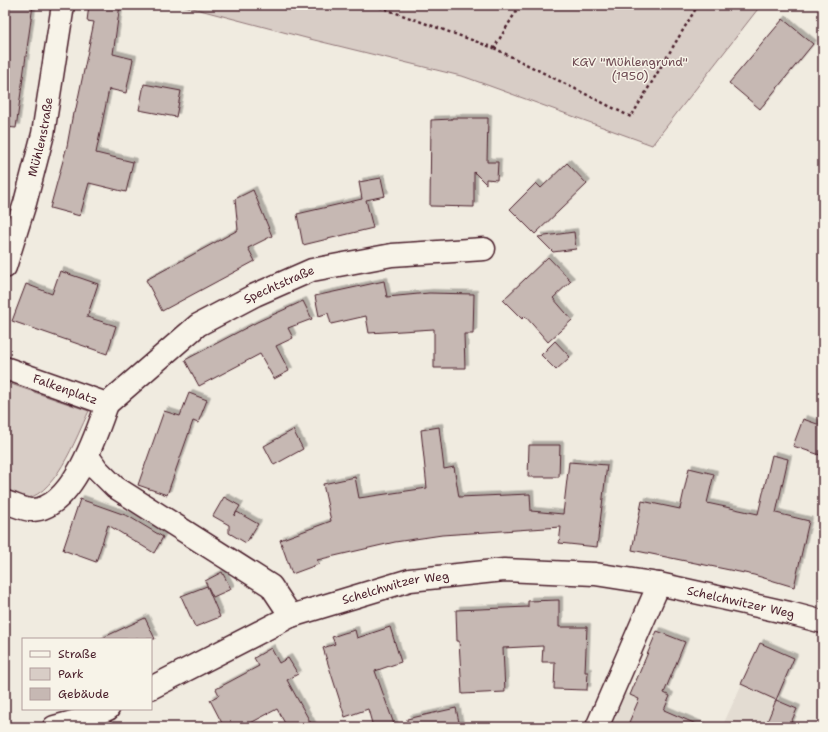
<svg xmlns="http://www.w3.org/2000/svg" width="828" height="732" viewBox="0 0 828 732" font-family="'Shantell Sans',sans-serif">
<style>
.built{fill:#e3dcd2}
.green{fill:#d8cdc6;stroke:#917678}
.building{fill:#c6b8b3;stroke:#4a1f2b;filter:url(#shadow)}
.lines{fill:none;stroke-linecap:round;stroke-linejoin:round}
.minor-casing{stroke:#4a1f2b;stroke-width:25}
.path{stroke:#4a1f2b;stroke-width:2.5;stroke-dasharray:3 3;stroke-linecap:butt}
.minor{stroke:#f7f3e8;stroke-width:22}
.labels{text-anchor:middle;stroke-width:3;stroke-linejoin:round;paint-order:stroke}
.park-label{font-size:12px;fill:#6e4a52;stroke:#f7f3e8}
.street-label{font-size:12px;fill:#4a1f2b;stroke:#f7f3e8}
</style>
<defs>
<filter id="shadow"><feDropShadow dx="3.5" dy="-3.5" stdDeviation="0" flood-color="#0004"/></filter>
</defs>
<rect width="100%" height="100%" fill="#f0ebe0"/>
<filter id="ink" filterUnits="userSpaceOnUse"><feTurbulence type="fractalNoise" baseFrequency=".025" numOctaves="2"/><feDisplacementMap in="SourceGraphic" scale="8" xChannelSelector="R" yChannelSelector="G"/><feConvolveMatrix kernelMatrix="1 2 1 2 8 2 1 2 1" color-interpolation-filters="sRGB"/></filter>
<g filter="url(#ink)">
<g class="built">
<polygon points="750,666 785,681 777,700 797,709 789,727 722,727"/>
<polygon points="624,692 701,727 608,727"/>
</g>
<g class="green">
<polygon points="181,5 761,5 652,145 465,77 306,38"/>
<path d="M 5,382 L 89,411 C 76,437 54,501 20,499 C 15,499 9,495 5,494 Z"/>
</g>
<g class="building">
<polygon points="5,5 33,5 16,128 5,127"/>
<polygon points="89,5 120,5 113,54 133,59 126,93 109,89 96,153 133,162 126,192 89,183 80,216 50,208 67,146 73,113 75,113 94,22 87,21"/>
<polygon points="783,19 813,44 760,109 729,83"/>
<polygon points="144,84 181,91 176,117 139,110"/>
<polygon points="452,118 488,118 487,162 498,162 497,180 486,179 486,184 474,172 474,207 430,206 431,120 452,119"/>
<polygon points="567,163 587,184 535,234 510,209 536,183 541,188"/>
<polygon points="381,178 385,196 366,200 373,228 303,245 297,214 362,199 359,182"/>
<polygon points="253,190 272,236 248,248 255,261 162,311 146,280 238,230 235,199"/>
<polygon points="574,232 576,249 553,252 538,237"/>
<polygon points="548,257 571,281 553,298 572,320 548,342 525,316 522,319 503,300"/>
<polygon points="60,271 98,284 87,317 116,326 107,354 12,321 26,284 52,294"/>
<polygon points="384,281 387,297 429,293 474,294 473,334 464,334 465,368 434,368 434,329 369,333 366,316 331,324 328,313 319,316 315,296"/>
<polygon points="303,301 312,319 288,328 293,338 276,346 289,371 274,379 260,354 199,386 185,360 257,322"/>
<polygon points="555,341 570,357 556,370 541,355"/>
<polygon points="189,393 207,400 198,423 193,421 167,495 138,485 164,411 180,416"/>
<polygon points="803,419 823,426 823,456 793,446"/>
<polygon points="439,427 444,469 454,467 459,497 530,494 531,511 563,514 569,462 607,465 597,547 559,543 561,527 442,535 395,542 317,560 319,564 292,574 280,540 331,521 323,484 355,477 359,498 427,488 421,430"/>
<polygon points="293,430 303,449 274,465 264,446"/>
<polygon points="529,445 560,445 559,477 528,477"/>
<polygon points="772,455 788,459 776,513 809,521 794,587 754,575 632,550 642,501 680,509 689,468 714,474 707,503 758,514"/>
<polygon points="224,497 240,506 234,516 237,512 258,524 246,543 229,533 229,525 213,516"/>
<polygon points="80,499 128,516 163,537 154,553 108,525 96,562 63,550"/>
<polygon points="222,572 231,589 213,597 205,581"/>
<polygon points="207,586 220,617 195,627 181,596"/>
<polygon points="559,600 559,627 587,627 585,672 588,672 587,690 554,689 555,662 542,662 543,646 503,648 505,692 462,694 459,641 457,641 456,610 528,607 528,601"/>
<polygon points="145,618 155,639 100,639"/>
<polygon points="390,627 401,662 375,671 395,727 373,727 368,709 345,717 323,648 335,644 332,637 344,633 355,630 357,638"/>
<polygon points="657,631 685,642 664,693 670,696 664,710 703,727 627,727 639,699 630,695"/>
<polygon points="760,643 794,658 776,700 741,684"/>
<polygon points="271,648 279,663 288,658 298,674 287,680 313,727 287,727 277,709 243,727 224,727 210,700 219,695 216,689 259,666 254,658"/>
<polygon points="776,700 797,709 789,727 765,727"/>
<polygon points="456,708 460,727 407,727 407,719"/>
</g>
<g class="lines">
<defs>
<g id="minor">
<path id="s1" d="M 5,267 L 25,203 L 43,134 L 63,5"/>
<path id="s2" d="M 5,368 L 107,404 C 96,435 72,509 32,510 C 24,510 13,504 5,502"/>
<path id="s3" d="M 107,404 L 198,325 L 255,295 L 312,270 L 392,255 L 484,249"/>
<polyline points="88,456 97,469 115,487 271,586 291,616"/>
<path id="s4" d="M 151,688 L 291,616 L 410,580 L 504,570 L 595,574 L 659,584 L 789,613 L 823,622"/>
<polyline points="54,727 87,718 108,709"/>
<polyline points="597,727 659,584"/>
</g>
</defs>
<use href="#minor" class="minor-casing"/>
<g class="path">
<polyline points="374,5 494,48 520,5"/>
<polyline points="494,48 631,117 698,5"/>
</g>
<use href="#minor" class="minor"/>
</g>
</g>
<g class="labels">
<g class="park-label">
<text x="630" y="66">KGV "Mühlengrund"<tspan x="630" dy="14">(1950)</tspan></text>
</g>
<g class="street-label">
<text dy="4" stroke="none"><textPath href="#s1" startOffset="135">Mühlenstraße</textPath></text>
<text dy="4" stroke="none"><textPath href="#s3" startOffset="211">Spechtstraße</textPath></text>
<text dy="4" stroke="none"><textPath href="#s2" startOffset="64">Falkenplatz</textPath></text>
<text dy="4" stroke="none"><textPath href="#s4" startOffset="266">Schelchwitzer Weg</textPath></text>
<text dy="4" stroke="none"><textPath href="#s4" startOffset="616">Schelchwitzer Weg</textPath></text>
</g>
</g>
<rect width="828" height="732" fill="none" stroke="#f7f3e8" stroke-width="20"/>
<rect x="10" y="10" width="808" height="712" fill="none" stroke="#4a1f2b" stroke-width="1.5" filter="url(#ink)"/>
<rect x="22" y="638" width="130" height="72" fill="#f7f3e8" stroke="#b29e9c"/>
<rect x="30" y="651" width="20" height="6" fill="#f7f3e8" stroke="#b29e9c"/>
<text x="58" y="658" font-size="12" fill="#4a1f2b">Straße</text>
<rect x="30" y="668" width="20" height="12" fill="#d8cdc6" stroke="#b29e9c"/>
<text x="58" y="678" font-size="12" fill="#4a1f2b">Park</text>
<rect x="30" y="688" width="20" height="12" fill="#c6b8b3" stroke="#b29e9c"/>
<text x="58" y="698" font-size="12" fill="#4a1f2b">Gebäude</text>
</svg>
